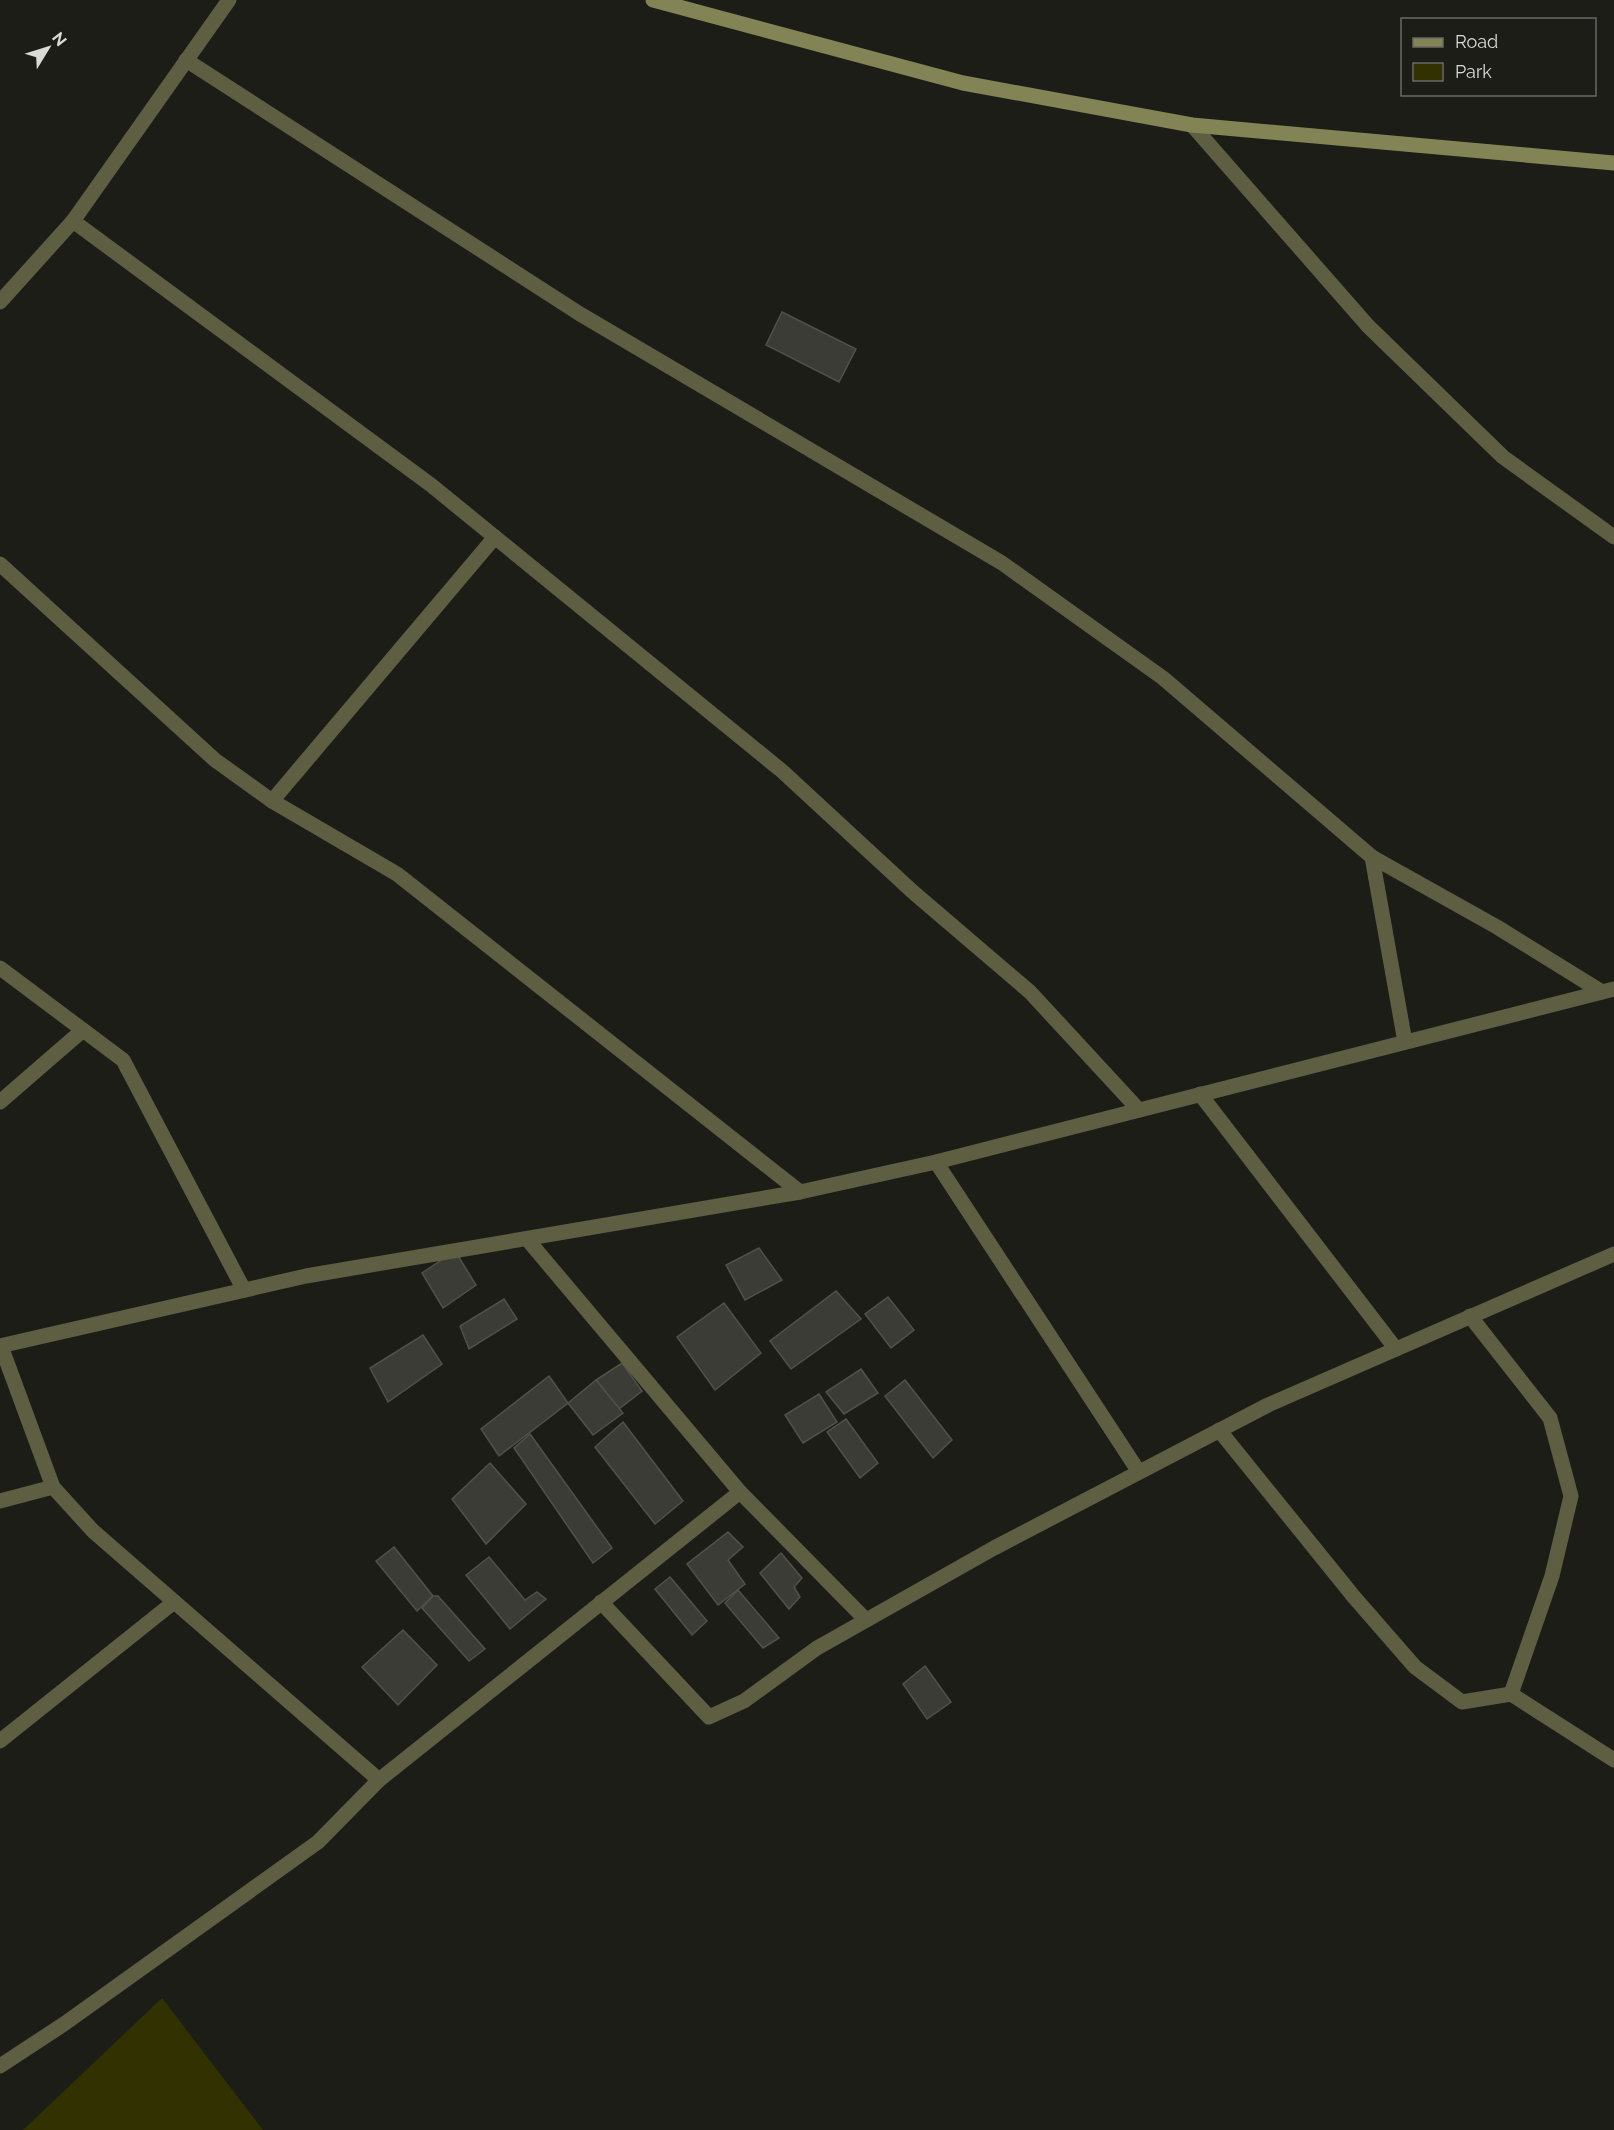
<svg xmlns="http://www.w3.org/2000/svg" width="1614" height="2130" viewBox="0 0 1614 2130" font-family="Raleway,sans-serif">
<style>
.green{fill:#323102}
.building{fill:#3b3c35;stroke:#51514b;stroke-width:1.5}
.lines{fill:none;stroke-linecap:round;stroke-linejoin:round}
.minor{stroke:#5e5e42;stroke-width:15}
.secondary{stroke:#838455;stroke-width:15}
</style>
<rect width="100%" height="100%" fill="#1d1d18"/>
<polygon class="green" points="162,1998 263,2130 23,2130"/>
<g class="building">
<polygon points="782,312 856,349 839,382 766,345"/>
<polygon points="759,1248 782,1280 745,1300 726,1265"/>
<polygon points="455,1251 476,1285 443,1308 422,1273"/>
<polygon points="836,1291 861,1319 791,1369 770,1341"/>
<polygon points="888,1297 914,1330 891,1348 865,1314"/>
<polygon points="504,1299 517,1319 469,1349 460,1326"/>
<polygon points="724,1303 761,1353 715,1390 677,1337"/>
<polygon points="423,1335 442,1364 388,1402 370,1368"/>
<polygon points="622,1363 642,1391 619,1409 596,1380"/>
<polygon points="861,1369 878,1393 844,1414 826,1392"/>
<polygon points="549,1376 568,1403 499,1456 481,1429"/>
<polygon points="596,1380 623,1413 593,1435 568,1403"/>
<polygon points="905,1380 952,1440 933,1458 885,1396"/>
<polygon points="819,1394 837,1422 803,1443 785,1415"/>
<polygon points="846,1419 878,1463 860,1478 827,1432"/>
<polygon points="623,1422 683,1501 655,1524 595,1447"/>
<polygon points="530,1434 612,1548 593,1563 514,1448"/>
<polygon points="490,1463 526,1504 486,1544 452,1499"/>
<polygon points="728,1532 743,1547 728,1560 745,1584 718,1605 687,1564"/>
<polygon points="394,1547 433,1596 417,1611 376,1561"/>
<polygon points="781,1553 802,1578 794,1587 800,1597 789,1609 760,1573"/>
<polygon points="489,1557 525,1600 537,1592 546,1599 510,1629 466,1575"/>
<polygon points="670,1577 707,1621 692,1635 655,1589"/>
<polygon points="738,1590 779,1638 763,1648 725,1603"/>
<polygon points="433,1596 438,1596 485,1649 469,1661 422,1608"/>
<polygon points="403,1630 437,1665 398,1705 362,1667"/>
<polygon points="925,1666 951,1702 927,1719 903,1684"/>
</g>
<g class="lines">
<g class="minor">
<polyline points="186,60 580,314 1002,563 1163,678 1372,857 1497,927 1602,992"/>
<polyline points="1192,125 1368,326 1503,457 1614,537"/>
<polyline points="73,221 431,485 782,771 913,892 1030,992 1139,1110"/>
<polyline points="0,302 73,221 229,0"/>
<polyline points="0,564 215,760 272,801 397,874 800,1192"/>
<polyline points="272,801 495,537"/>
<polyline points="1372,857 1405,1042"/>
<polyline points="0,968 123,1060 244,1290"/>
<polyline points="1200,1094 1396,1349"/>
<polyline points="0,1102 83,1030"/>
<polyline points="936,1162 1139,1472"/>
<polyline points="527,1239 740,1492 866,1620"/>
<polyline points="1470,1316 1550,1418 1571,1496 1552,1576 1511,1694"/>
<polyline points="0,1346 306,1276 800,1192 936,1162 1614,989"/>
<polyline points="1,1346 53,1487 93,1531 379,1780"/>
<polyline points="1219,1430 1354,1597 1415,1667 1462,1702 1511,1694 1614,1760"/>
<polyline points="0,1501 53,1487"/>
<polyline points="601,1602 709,1717 744,1701 817,1648 994,1548 1268,1405 1614,1254"/>
<polyline points="0,1741 174,1602"/>
<polyline points="0,2066 64,2024 318,1842 379,1780 740,1492"/>
</g>
<polyline class="secondary" points="653,0 963,83 1192,125 1614,163"/>
</g>
<rect x="1401" y="18" width="195" height="78" fill="#1d1d18" stroke="#686864" stroke-width="1.5"/>
<rect x="1413" y="38" width="30" height="9" fill="#838455" stroke="#686864" stroke-width="1.5"/>
<text x="1455" y="48" font-size="18" fill="#d9d9d5">Road</text>
<rect x="1413" y="63" width="30" height="18" fill="#323102" stroke="#686864" stroke-width="1.5"/>
<text x="1455" y="78" font-size="18" fill="#d9d9d5">Park</text>
<g transform="translate(48 48) rotate(52)" stroke="#1d1d18" stroke-width="4.5" paint-order="stroke">
<path d="M0-4.5L10 22L0 15L-10 22Z" fill="#d9d9d5"/>
<text y="-9" font-size="16" font-weight="bold" text-anchor="middle" fill="#d9d9d5">N</text>
</g>
</svg>
